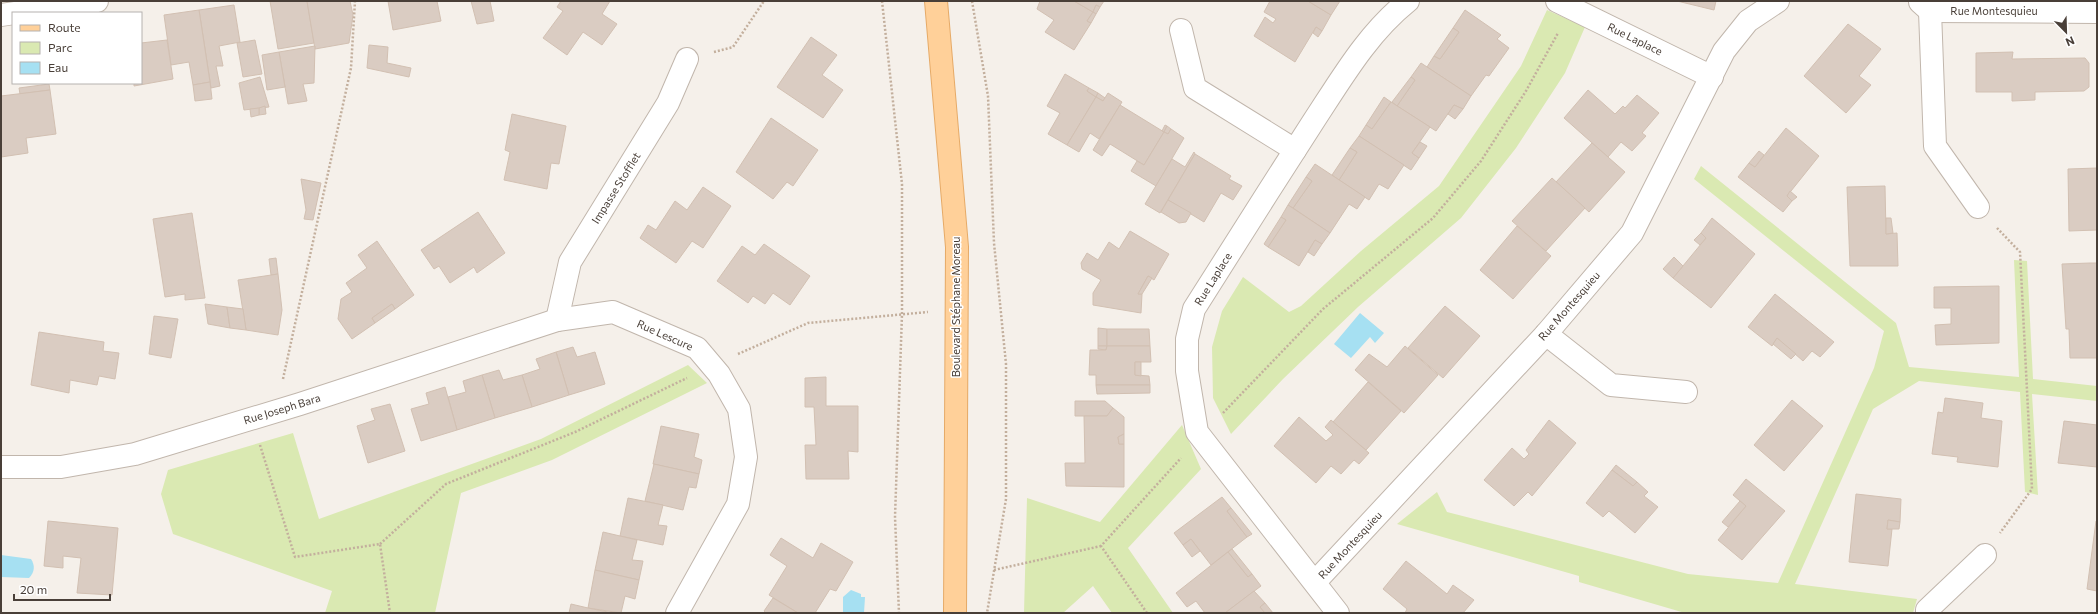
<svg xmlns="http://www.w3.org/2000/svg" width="2098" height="614" viewBox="0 0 2098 614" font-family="Commissioner,sans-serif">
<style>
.green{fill:#dae9b2}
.water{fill:#a6e0f2}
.building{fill:#daccc2;stroke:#d2c0b2}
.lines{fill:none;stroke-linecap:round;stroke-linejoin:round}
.minor-casing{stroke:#c1b6ac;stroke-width:24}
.major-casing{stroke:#e6aa67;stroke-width:24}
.path{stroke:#c3af9d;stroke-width:2.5;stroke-dasharray:2 2;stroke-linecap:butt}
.minor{stroke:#fff;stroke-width:22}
.major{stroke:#ffd099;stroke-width:22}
.labels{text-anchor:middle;stroke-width:3;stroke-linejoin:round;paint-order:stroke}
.street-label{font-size:11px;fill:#493f38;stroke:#fff}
</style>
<rect width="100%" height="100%" fill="#f5f0ea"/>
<g class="green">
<polygon points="1547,10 1585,27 1565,73 1516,148 1461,218 1358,307 1283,379 1231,434 1213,398 1212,347 1222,311 1243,277 1289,312 1301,306 1361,251 1439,186 1521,66"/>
<polygon points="1701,166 1896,323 1909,367 2019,377 2014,260 2027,261 2033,379 2097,386 2097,401 2032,394 2038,495 2025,492 2020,392 1919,381 1873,409 1795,584 1917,599 1913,613 1685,613 1579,582 1579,576 1397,524 1437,492 1447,512 1688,574 1778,583 1874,368 1884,331 1694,179"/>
<polygon points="688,365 707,383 552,460 461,493 435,613 325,613 332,591 173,534 161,494 168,470 293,433 319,519 541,439"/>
<polygon points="1182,425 1201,469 1128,548 1173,613 1112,613 1093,586 1063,613 1024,613 1027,498 1100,522"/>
</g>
<g class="water">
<polygon points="1360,313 1384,333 1375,343 1370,337 1351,358 1334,344"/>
<path d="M 1,555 L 31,559 C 35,565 35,572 29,578 L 1,577 Z"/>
<polygon points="851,590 861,594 861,597 865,597 864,613 843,613 843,597"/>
</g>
<g class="building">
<polygon points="270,1 307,1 314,43 278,49"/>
<polygon points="307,1 350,1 353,15 349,43 315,49"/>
<polygon points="388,1 437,1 441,21 393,30"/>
<polygon points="471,1 490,1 494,21 477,24"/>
<polygon points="561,1 610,1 602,14 617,24 602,45 583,32 567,55 543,38 563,11 557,7"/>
<polygon points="1074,1 1093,12 1087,21 1091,23 1074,50 1045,32 1054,20 1037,9 1040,1"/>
<polygon points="1074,1 1104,1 1100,7 1096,5 1093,12"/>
<polygon points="1270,1 1308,1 1331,15 1322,31 1316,27 1295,62 1254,36 1265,17 1273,23 1276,19 1264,12"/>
<polygon points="1308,1 1340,1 1331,15"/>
<polygon points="1677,1 1716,1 1714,10"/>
<polygon points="234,5 240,42 219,46 223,66 216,66 220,86 211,88 199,10"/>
<polygon points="1096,5 1100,7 1096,14 1093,12"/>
<polygon points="199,10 210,82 193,85 189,62 171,65 164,15"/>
<polygon points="1465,10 1501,35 1497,39 1509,48 1489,76 1486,75 1471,96 1427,67 1434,56 1440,59 1459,32 1453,28"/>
<polygon points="1093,12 1096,14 1091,23 1087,21"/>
<polygon points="1848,24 1881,49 1859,76 1871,85 1846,113 1804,76"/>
<polygon points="1316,27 1322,31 1318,37 1313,33"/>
<polygon points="1453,28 1459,32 1440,59 1434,56"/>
<polygon points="811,37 837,55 822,75 843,90 823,118 777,87"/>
<polygon points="167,40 173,79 134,86 134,83 141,83 141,43"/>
<polygon points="255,40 262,74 243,77 237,43"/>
<polygon points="369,45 388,47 387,63 411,68 409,77 367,68"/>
<polygon points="315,46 314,83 303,84 307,101 288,104 279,52"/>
<polygon points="279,52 285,87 267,90 262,55"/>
<polygon points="2013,52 2012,59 2085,58 2089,63 2089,87 2084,91 2035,92 2035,100 2012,101 2012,92 1976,92 1976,53"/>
<polygon points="1421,63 1471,96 1463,109 1454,105 1436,131 1397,106 1415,80 1411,77"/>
<polygon points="1065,74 1089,88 1087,91 1096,97 1067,145 1048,134 1060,113 1047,106"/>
<polygon points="260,77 269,107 244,110 239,83"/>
<polygon points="1411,77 1415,80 1397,106 1392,102"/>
<polygon points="210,82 212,99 195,101 193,85"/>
<polygon points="49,84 50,90 20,94 19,88"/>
<polygon points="1089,88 1098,93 1096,97 1087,91"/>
<polygon points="50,90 56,134 26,138 28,153 1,157 1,96"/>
<polygon points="1588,90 1615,114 1623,106 1625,108 1637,95 1659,113 1642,133 1646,136 1632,151 1621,142 1608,157 1564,118"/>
<polygon points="1098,93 1105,98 1103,101 1096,97"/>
<polygon points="1108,93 1122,102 1099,139 1090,133 1079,152 1067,145 1096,97 1103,101"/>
<polygon points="1384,97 1391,102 1372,129 1366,125"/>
<polygon points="1391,102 1430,127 1412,153 1419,158 1411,170 1359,136 1366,125 1372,129"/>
<polygon points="1120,105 1164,132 1144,165 1110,144 1102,156 1093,150"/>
<polygon points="1454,105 1463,109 1455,119 1448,114"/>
<polygon points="265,106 266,114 259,115 259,108"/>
<polygon points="259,108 259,115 251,117 250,109"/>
<polygon points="512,114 566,126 559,164 551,163 547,189 504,180 510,152 505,150"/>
<polygon points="771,118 818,150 793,186 787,182 773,199 736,172"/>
<polygon points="1165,125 1167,126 1164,132 1162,131"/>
<polygon points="1167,126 1171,129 1168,134 1164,132"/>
<polygon points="1786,128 1819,156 1787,196 1792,201 1783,212 1738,177 1749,163 1755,167"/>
<polygon points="1171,129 1184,138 1156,186 1131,171 1137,161 1144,165 1164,132 1168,134"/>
<polygon points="1359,136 1404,165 1388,189 1379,184 1369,200 1339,180 1357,152 1350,148"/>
<polygon points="1420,142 1427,146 1419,158 1412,153"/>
<polygon points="1592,143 1625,172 1589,212 1556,182"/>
<polygon points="1350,148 1357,152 1339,180 1332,175"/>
<polygon points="1759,151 1764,155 1755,167 1749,163"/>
<polygon points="1194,152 1195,154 1160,213 1145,204 1172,159 1185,167"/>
<polygon points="1195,154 1231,176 1229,179 1242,186 1233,200 1221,193 1204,222 1168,200"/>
<polygon points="1315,164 1365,197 1357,209 1349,204 1330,233 1293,208 1312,181 1306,177"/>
<polygon points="2097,168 2097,230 2069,231 2068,169"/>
<polygon points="1306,177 1312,181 1293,208 1288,205"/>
<polygon points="1552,178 1585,208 1546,251 1512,221"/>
<polygon points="301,179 321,183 313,220 304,219 306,210"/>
<polygon points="1885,186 1886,234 1897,233 1898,266 1850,266 1847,187"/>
<polygon points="703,187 731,206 703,248 692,241 676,263 640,238 648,225 656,230 675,201 687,210"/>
<polygon points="1790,191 1797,197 1792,201 1787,196"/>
<polygon points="1168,200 1191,213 1186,222 1179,223 1161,212"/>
<polygon points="1288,205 1330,233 1322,244 1315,240 1299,266 1268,247 1286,220 1281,217"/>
<polygon points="478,212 505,253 477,273 474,267 450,283 439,266 434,269 421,250"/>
<polygon points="192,213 205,298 185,300 185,294 165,297 153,219"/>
<polygon points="1281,217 1286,220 1268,247 1264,244"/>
<polygon points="1712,218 1755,254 1711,308 1673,278 1706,238 1701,233"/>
<polygon points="1886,218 1891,218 1893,233 1886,234"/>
<polygon points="1517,226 1551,256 1513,299 1480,270"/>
<polygon points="1130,231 1169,254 1154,280 1148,276 1138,294 1142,294 1141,313 1093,305 1093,293 1101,280 1082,269 1081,263 1087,253 1098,260 1109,242 1119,249"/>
<polygon points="1701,233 1706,238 1700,245 1694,240"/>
<polygon points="1315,240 1322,244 1314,256 1308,252"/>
<polygon points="377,241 414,295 395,309 392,304 372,318 375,323 352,339 338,319 341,299 352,292 346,283 367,268 358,255"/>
<polygon points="764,244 810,276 790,305 773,293 765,304 753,296 748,303 717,281 742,246 755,255"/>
<polygon points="1674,257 1683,266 1673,278 1663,269"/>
<polygon points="276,258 278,274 271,275 269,259"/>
<polygon points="2090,263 2097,263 2097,358 2070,358 2069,329 2066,329 2062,264"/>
<polygon points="278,274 282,310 278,335 246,330 238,280"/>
<polygon points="1148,276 1152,278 1142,294 1138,294"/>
<polygon points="1999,286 1999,343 1936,345 1935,325 1951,324 1951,308 1934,308 1934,287"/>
<polygon points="1775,294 1834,342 1820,357 1812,351 1803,361 1777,338 1772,346 1748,327"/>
<polygon points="205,304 227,307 230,328 208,324"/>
<polygon points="392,304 395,309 375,323 372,318"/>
<polygon points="1445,306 1480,336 1443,378 1408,348"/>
<polygon points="227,307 243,309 246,330 230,328"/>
<polygon points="154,316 178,319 171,358 149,354"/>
<polygon points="1098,328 1107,329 1107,346 1098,346"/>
<polygon points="1107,329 1149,329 1150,346 1107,346"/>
<polygon points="39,332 104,342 103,351 119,353 115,379 99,376 97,385 70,380 69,393 31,385"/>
<polygon points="1777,338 1796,354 1791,359 1773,344"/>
<polygon points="1098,346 1107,346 1106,350 1098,349"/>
<polygon points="1107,346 1150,346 1151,362 1135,362 1135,375 1149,376 1150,385 1096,385 1096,375 1089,375 1090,350 1106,350"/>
<polygon points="1405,346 1438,375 1404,413 1355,370 1369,354 1387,367"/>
<polygon points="573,347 577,357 595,352 605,384 569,395 556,352"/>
<polygon points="556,352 569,395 532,407 522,375 540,369 536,359"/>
<polygon points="1135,362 1141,362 1141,376 1135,375"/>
<polygon points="499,370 503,380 522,375 532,407 495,418 482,375"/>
<polygon points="482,375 495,418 457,430 448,397 466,392 463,381"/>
<polygon points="826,377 826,406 858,406 858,452 848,451 849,479 806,479 805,445 816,445 814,407 805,407 805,378"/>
<polygon points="1368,382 1401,411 1366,450 1333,422"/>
<polygon points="1096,385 1150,385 1150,393 1097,394"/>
<polygon points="445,387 457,430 421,441 411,409 429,404 426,393"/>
<polygon points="1945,398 1983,403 1981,418 2002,421 1998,467 1957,462 1958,457 1932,454 1938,412 1943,413"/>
<polygon points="1792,400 1823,426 1784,471 1754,445"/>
<polygon points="1075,401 1105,401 1113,408 1107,416 1075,416"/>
<polygon points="390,404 405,451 368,463 357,426 375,420 371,409"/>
<polygon points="1113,408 1124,417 1124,434 1118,437 1119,444 1124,444 1124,487 1066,486 1065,463 1085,463 1084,416 1107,416"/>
<polygon points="1299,417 1326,441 1333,435 1325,427 1331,420 1369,453 1359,464 1354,460 1341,474 1331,466 1316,483 1274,446"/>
<polygon points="1549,420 1576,443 1532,496 1528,492 1514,506 1484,480 1512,448 1524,459 1529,454 1526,450"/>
<polygon points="2064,421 2097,425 2097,467 2058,463"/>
<polygon points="661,426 699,434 694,457 702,460 699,474 653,464"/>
<polygon points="1124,434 1124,444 1119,444 1118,437"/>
<polygon points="654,464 699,474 696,488 689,487 683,510 645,501"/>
<polygon points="1616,465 1637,482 1633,486 1612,470"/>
<polygon points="1612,470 1633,486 1637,482 1648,492 1644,496 1658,507 1635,533 1609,511 1603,517 1586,503"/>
<polygon points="1746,479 1785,511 1742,560 1718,540 1746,506 1733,495"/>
<polygon points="1856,494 1901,499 1900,522 1888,520 1887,529 1892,529 1888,566 1849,562"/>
<polygon points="1222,497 1231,508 1227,511 1247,537 1211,565 1191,539 1183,545 1174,533"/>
<polygon points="628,498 663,505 658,525 667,526 663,545 620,536"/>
<polygon points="1740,501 1746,506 1728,527 1722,522"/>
<polygon points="1231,508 1252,534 1247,537 1227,511"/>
<polygon points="1888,520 1900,522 1899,529 1887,529"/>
<polygon points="48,521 118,528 112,595 77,593 81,558 63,556 63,568 44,566"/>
<polygon points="2096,521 2097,521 2097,591 2087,589"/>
<polygon points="603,532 637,540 632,560 643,561 639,580 595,570"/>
<polygon points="781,538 813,558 821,543 853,562 836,591 830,589 815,613 798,613 769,595 787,566 770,555"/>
<polygon points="1191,539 1200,551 1192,557 1183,545"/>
<polygon points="1232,549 1252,574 1248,577 1228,552"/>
<polygon points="1228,552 1248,577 1252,574 1261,586 1225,613 1205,613 1196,601 1187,607 1176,593"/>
<polygon points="1406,561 1447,594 1453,585 1474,600 1463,613 1405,613 1407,609 1383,589"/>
<polygon points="595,570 639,580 635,599 625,596 621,613 588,608"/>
<polygon points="1254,591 1265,603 1260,607 1265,613 1225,613"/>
<polygon points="773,598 798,613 766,613 764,611"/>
<polygon points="1265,603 1273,613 1265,613 1260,607"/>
<polygon points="571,604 588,608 613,613 569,613"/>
</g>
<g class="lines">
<defs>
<g id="minor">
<polyline points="1557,1 1712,77"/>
<polyline points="1920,2 1930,11 2097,12"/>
<polyline points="1930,11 1935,146 1978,207"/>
<polyline points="1,15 97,1"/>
<polyline points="1181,30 1195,88 1295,150"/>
<polyline points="557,320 570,262 668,103 687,59"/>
<polyline points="1546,334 1611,385 1686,392"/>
<polyline points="1,467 61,467 135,454 300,404 557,320 613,312 697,348 719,374 739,409 746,457 738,504 677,613"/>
<polyline points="1315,582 1546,334 1632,233 1724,51 1748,21 1778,1"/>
<path d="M 1338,613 L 1197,432 L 1187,371 L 1187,339 L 1194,309 C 1233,247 1273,184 1313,122 C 1342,78 1367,34 1408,1"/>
<polyline points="1927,613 1927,610 1985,555"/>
</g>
<polyline id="major" points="936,1 957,247 955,613"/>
</defs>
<use href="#minor" class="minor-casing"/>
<use href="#major" class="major-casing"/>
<g class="path">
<polyline points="882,1 902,184 902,314 895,517 899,613"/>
<polyline points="972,1 988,96 994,243 1006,364 1006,499 987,613"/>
<polyline points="714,52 733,47 764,1"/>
<polyline points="1997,228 2020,252 2032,489 2000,533"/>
<polyline points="738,354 808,323 928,312"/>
<polyline points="283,379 351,68 355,1"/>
<polyline points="1223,413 1323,309 1433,218 1481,161 1526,91 1558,33"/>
<polyline points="260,445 295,557 380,544 390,613"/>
<polyline points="380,544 446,484 575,432 687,378"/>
<polyline points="994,570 1101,546"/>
<polyline points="1147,613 1101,546 1181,458"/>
</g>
<use href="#minor" class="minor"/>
<use href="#major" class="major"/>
</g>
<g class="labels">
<g class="street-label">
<text x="1994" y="15">Rue Montesquieu</text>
<text transform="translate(1635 39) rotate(26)" y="4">Rue Laplace</text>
<text transform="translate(616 188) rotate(-58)" y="4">Impasse Stofflet</text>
<text transform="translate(1213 279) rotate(-58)" y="4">Rue Laplace</text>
<text transform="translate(1569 306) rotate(-49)" y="4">Rue Montesquieu</text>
<text transform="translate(956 307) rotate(-90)" y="4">Boulevard Stéphane Moreau</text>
<text transform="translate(665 335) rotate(24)" y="4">Rue Lescure</text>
<text transform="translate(282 409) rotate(-17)" y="4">Rue Joseph Bara</text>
<text transform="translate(1350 545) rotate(-47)" y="4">Rue Montesquieu</text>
</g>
</g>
<rect width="2098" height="614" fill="none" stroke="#493f38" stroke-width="4"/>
<rect x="12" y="12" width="130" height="72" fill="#ffffff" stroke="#b6b2af"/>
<rect x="20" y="25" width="20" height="6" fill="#ffd099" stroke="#b6b2af"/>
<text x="48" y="32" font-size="12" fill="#493f38">Route</text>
<rect x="20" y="42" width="20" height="12" fill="#dae9b2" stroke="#b6b2af"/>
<text x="48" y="52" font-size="12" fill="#493f38">Parc</text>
<rect x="20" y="62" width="20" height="12" fill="#a6e0f2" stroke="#b6b2af"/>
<text x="48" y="72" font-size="12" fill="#493f38">Eau</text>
<g transform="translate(2066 32) rotate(157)" stroke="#ffffff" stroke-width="3" paint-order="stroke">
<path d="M0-3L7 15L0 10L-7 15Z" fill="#493f38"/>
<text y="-6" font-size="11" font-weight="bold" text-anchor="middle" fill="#493f38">N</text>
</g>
<path d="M14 594v6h96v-6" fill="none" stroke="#493f38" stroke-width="2"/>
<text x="20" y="594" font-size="12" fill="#493f38" stroke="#ffffff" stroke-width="3" paint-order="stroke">20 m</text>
</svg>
